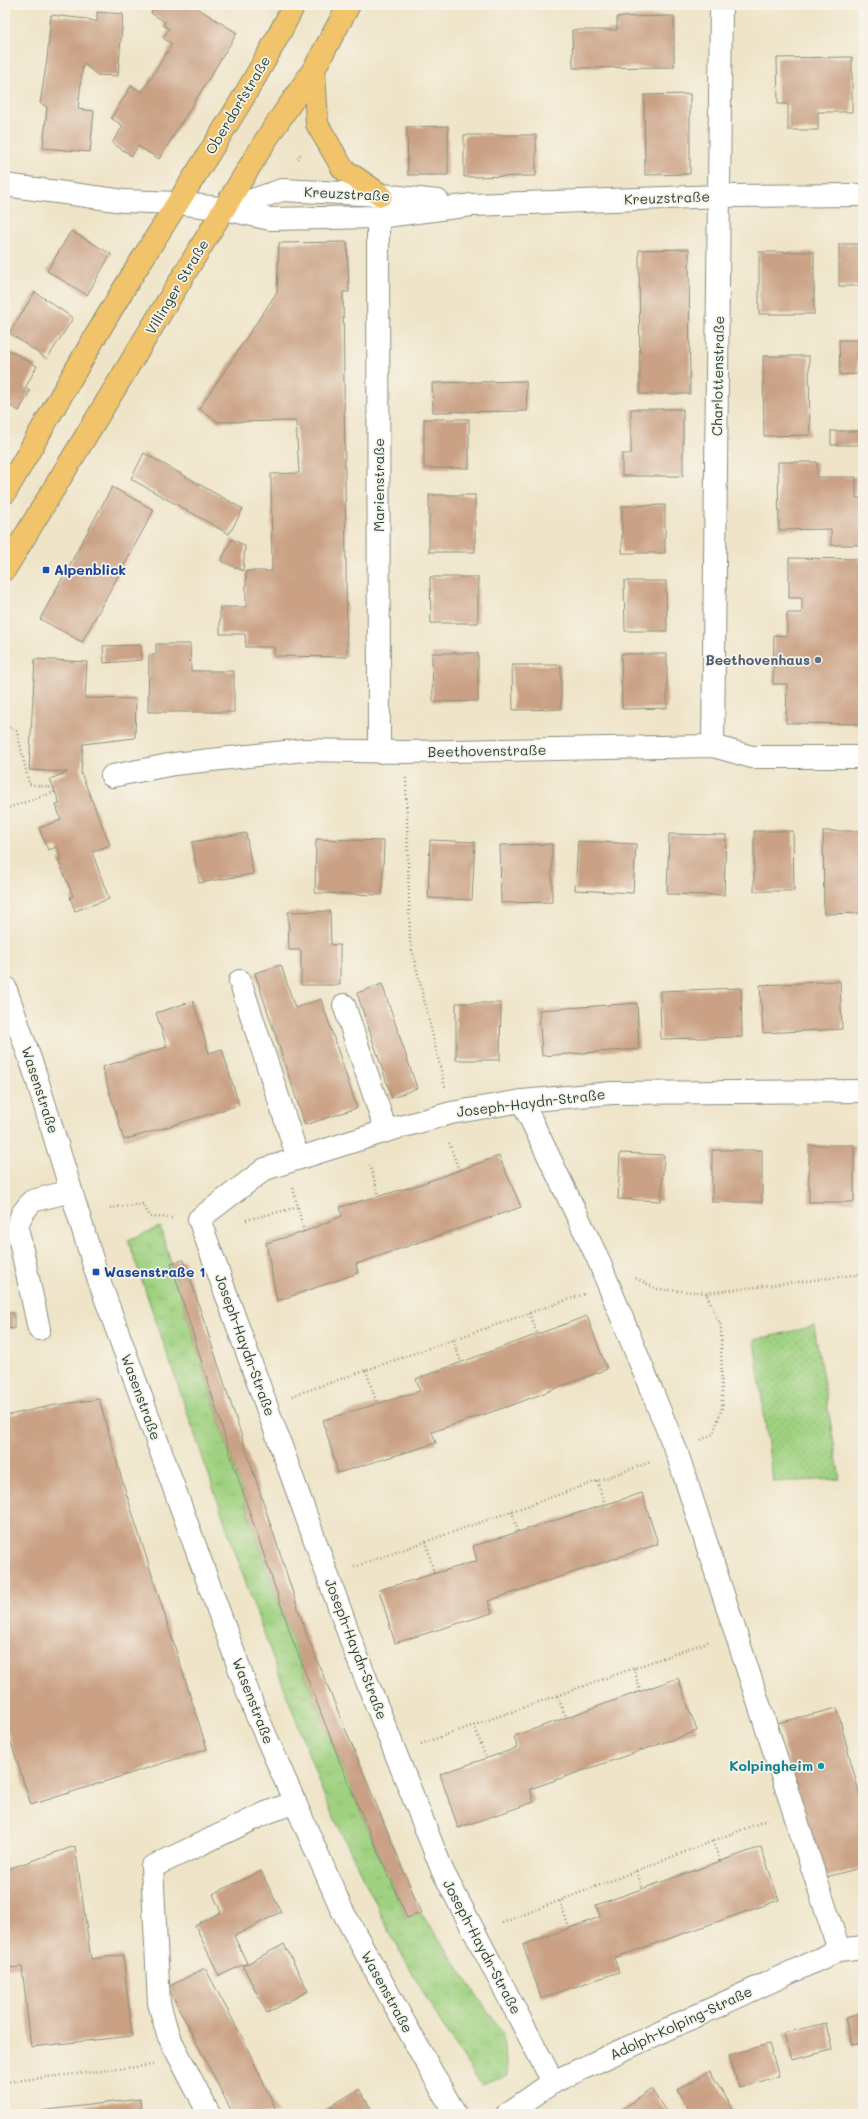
<svg xmlns="http://www.w3.org/2000/svg" width="868" height="2119" viewBox="0 0 868 2119" font-family="Mali,sans-serif">
<style>
.grass{fill:url(#grass-tufts);stroke:#5f875a}
.park{fill:url(#park-dots);stroke:#5f875a}
.building{fill:#caa184}
.lines{fill:none;stroke-linecap:round;stroke-linejoin:round}
.minor-casing{stroke:#87907e;stroke-width:24}
.major-casing{stroke:#87907e;stroke-width:24}
.path{stroke:#87907e;stroke-width:2.5;stroke-dasharray:1 3;stroke-linecap:butt}
.minor{stroke:#fff;stroke-width:22}
.major{stroke:#f1c36a;stroke-width:22}
.transit-dot{fill:#1a4fb4;stroke:#f7f3e8;stroke-width:1.5}
.service-dot{fill:#5c6f8a;stroke:#f7f3e8;stroke-width:1.5}
.culture-dot{fill:#0f9aa8;stroke:#f7f3e8;stroke-width:1.5}
.labels{text-anchor:middle;stroke-width:3.5;stroke-linejoin:round;paint-order:stroke}
.street-label{font-size:14px;fill:#1f3d34;stroke:#f7f3e8}
.transit-label{font-size:14px;font-weight:bold;fill:#164399;stroke:#f7f3e8;text-anchor:start}
.service-label{font-size:14px;font-weight:bold;fill:#4e5e75;stroke:#f7f3e8;text-anchor:end}
.culture-label{font-size:14px;font-weight:bold;fill:#0d838f;stroke:#f7f3e8;text-anchor:end}
</style>
<defs>
<pattern id="grass-tufts" width="24" height="20" patternUnits="userSpaceOnUse"><rect width="24" height="20" fill="#9fd180"/><path d="M3 7l-1-3M5 7V3M7 7l1-3M15 17l-1-3M17 17v-4M19 17l1-3" fill="none" stroke="#88b46f"/></pattern>
<pattern id="park-dots" width="8" height="8" patternUnits="userSpaceOnUse"><rect width="8" height="8" fill="#9fd180"/><path d="M2 2h.1M6 6h.1" fill="none" stroke="#88b46f" stroke-width="1.8" stroke-linecap="round"/></pattern>
</defs>
<rect width="100%" height="100%" fill="#f7f3e8"/>
<filter id="ink" filterUnits="userSpaceOnUse"><feTurbulence type="fractalNoise" baseFrequency=".025" numOctaves="2"/><feDisplacementMap in="SourceGraphic" scale="8" xChannelSelector="R" yChannelSelector="G"/><feConvolveMatrix kernelMatrix="1 2 1 2 8 2 1 2 1" color-interpolation-filters="sRGB"/></filter>
<filter id="wash" filterUnits="userSpaceOnUse"><feTurbulence type="fractalNoise" baseFrequency=".012" numOctaves="4" result="noise"/><feDisplacementMap in="SourceGraphic" scale="16" xChannelSelector="R" yChannelSelector="G"/><feGaussianBlur stdDeviation="0.9" result="paint"/><feColorMatrix in="noise" values="0 0 0 0 0 0 0 0 0 0 0 0 0 0 0 0 0 1.4 0 .05"/><feComposite in="paint" operator="in"/></filter>
<g filter="url(#wash)">
<rect width="100%" height="100%" fill="#efe4c8"/>
<path class="grass" d="M 160,1227 C 203,1366 243,1505 293,1642 C 327,1735 367,1826 406,1918 L 421,1913 L 504,2035 L 507,2076 L 481,2085 L 440,2022 L 393,1939 L 326,1801 L 252,1601 L 128,1240 Z"/>
<polygon class="park" points="814,1326 840,1479 773,1482 754,1340"/>
<g id="blocks">
<g class="building">
<polygon points="156,5 192,5 237,33 159,159 138,146 132,156 112,143 123,126 111,118 131,86 142,92 172,44 163,38 169,29 163,25 165,22 151,13"/>
<rect x="759" y="5" width="47" height="2"/>
<polygon points="97,12 123,14 118,76 97,75 83,63 78,109 94,111 90,152 43,148 47,107 40,103 47,60 51,15 87,19 97,22"/>
<polygon points="674,16 674,67 573,68 572,30 617,30 617,17"/>
<polygon points="852,57 852,112 818,112 818,130 788,130 788,104 778,104 777,58"/>
<polygon points="690,94 690,174 645,175 644,95"/>
<polygon points="448,126 448,175 408,175 407,127"/>
<polygon points="464,135 536,135 536,176 464,177"/>
<polygon points="71,231 111,254 87,295 47,271"/>
<polygon points="347,242 349,292 343,292 347,657 274,656 274,647 246,647 245,634 220,634 220,607 246,607 246,571 272,571 271,474 299,473 296,421 218,422 199,409 277,292 279,243"/>
<rect x="839" y="244" width="24" height="42"/>
<polygon points="689,249 690,394 640,394 639,250"/>
<rect x="759" y="252" width="55" height="62"/>
<polygon points="35,292 73,318 47,359 9,333"/>
<polygon points="839,340 858,340 858,374 840,375"/>
<polygon points="5,348 37,366 25,388 30,391 19,411 5,403"/>
<polygon points="763,356 809,356 810,435 764,436"/>
<polygon points="526,381 527,411 433,412 432,383"/>
<polygon points="631,409 683,409 683,476 622,476 622,454 631,454"/>
<rect x="424" y="419" width="45" height="49"/>
<rect x="831" y="431" width="29" height="14"/>
<polygon points="144,453 243,509 229,534 131,479"/>
<polygon points="778,462 817,462 817,477 856,477 856,498 863,498 863,545 831,545 831,529 779,530"/>
<polygon points="112,487 154,510 82,642 40,619"/>
<rect x="429" y="495" width="46" height="57"/>
<polygon points="665,505 665,553 622,553 622,506"/>
<polygon points="232,539 245,546 243,571 221,561"/>
<polygon points="789,558 863,559 863,724 786,723 787,684 773,684 774,635 787,636 787,613 802,613 802,598 789,598"/>
<polygon points="430,577 478,577 478,623 431,623"/>
<polygon points="624,581 666,581 667,631 625,631"/>
<polygon points="156,644 190,644 191,671 234,671 234,712 148,712 149,655 156,655"/>
<polygon points="141,645 142,660 104,663 103,646"/>
<polygon points="432,653 478,653 478,701 433,702"/>
<polygon points="621,654 667,654 667,708 622,709"/>
<polygon points="35,659 87,662 85,698 136,699 135,738 83,744 81,773 110,845 92,852 109,899 75,911 70,897 73,896 58,860 61,859 57,847 48,850 39,828 61,820 56,805 60,804 50,779 68,772 29,770"/>
<polygon points="512,665 561,665 561,709 513,710"/>
<polygon points="754,831 793,831 794,891 754,891"/>
<polygon points="823,831 863,831 863,913 824,914"/>
<polygon points="246,833 253,874 199,883 192,842"/>
<polygon points="669,834 726,835 724,895 667,894"/>
<polygon points="316,839 384,841 382,895 315,893"/>
<polygon points="430,840 475,842 472,900 428,898"/>
<polygon points="578,841 636,844 633,893 575,890"/>
<polygon points="552,844 552,902 501,903 500,845"/>
<polygon points="330,911 331,945 340,945 340,985 301,985 301,950 289,950 288,912"/>
<polygon points="281,965 295,1008 321,999 357,1108 305,1125 255,973"/>
<polygon points="840,981 842,1029 763,1033 760,985"/>
<polygon points="382,984 417,1088 392,1098 357,993"/>
<polygon points="741,988 742,1037 661,1039 660,991"/>
<polygon points="193,1001 209,1053 222,1049 239,1105 124,1140 102,1067 167,1047 156,1013"/>
<polygon points="456,1003 501,1003 500,1060 456,1060"/>
<polygon points="637,1003 639,1049 542,1056 539,1010"/>
<rect x="809" y="1145" width="45" height="57"/>
<rect x="712" y="1150" width="50" height="52"/>
<polygon points="620,1153 664,1155 661,1201 618,1199"/>
<polygon points="499,1156 521,1207 356,1264 358,1273 277,1301 266,1243 304,1232 342,1216 340,1207 418,1185"/>
<polygon points="184,1260 307,1636 421,1913 407,1918 345,1775 293,1641 233,1463 171,1263"/>
<polygon points="5,1313 14,1313 14,1329 5,1328"/>
<polygon points="587,1316 607,1369 515,1404 432,1432 436,1443 338,1473 323,1420 420,1391 416,1379"/>
<polygon points="99,1399 122,1480 207,1749 31,1805 5,1724 5,1416 50,1406"/>
<polygon points="642,1493 658,1544 488,1601 492,1613 395,1643 379,1590 477,1561 473,1546"/>
<polygon points="678,1678 697,1731 530,1789 534,1802 458,1828 440,1774 517,1748 514,1736"/>
<polygon points="837,1708 863,1808 863,1867 819,1879 778,1723"/>
<polygon points="75,1846 91,1959 123,1955 132,2036 31,2047 22,1967 5,1968 5,1870"/>
<polygon points="761,1847 779,1900 614,1958 619,1972 541,1998 523,1945 600,1917 596,1905"/>
<polygon points="261,1871 281,1912 234,1936 247,1963 219,1976 195,1925 221,1912 213,1894"/>
<polygon points="284,1944 308,1991 267,2013 243,1966"/>
<polygon points="205,1968 243,2039 278,2114 233,2114 168,1987"/>
<polygon points="863,2013 863,2043 852,2045 845,2018"/>
<polygon points="826,2023 832,2050 791,2060 784,2033"/>
<polygon points="769,2044 779,2076 739,2088 729,2055"/>
<polygon points="710,2071 736,2114 692,2114 678,2090"/>
<polygon points="359,2089 374,2114 320,2114 320,2113"/>
<polygon points="651,2089 668,2114 619,2114 618,2112"/>
<polygon points="140,2099 141,2114 39,2114 39,2111"/>
</g>
</g>
</g>
<g filter="url(#ink)">
<use href="#blocks" fill-opacity="0" stroke="#87907e" stroke-width="1"/>
<g class="lines">
<defs>
<g id="minor">
<polyline points="5,185 124,201 178,203 225,209 270,219 378,217 472,205 721,196 863,195"/>
<polyline points="226,209 282,190 381,195 438,201"/>
<polyline points="378,217 379,752"/>
<polyline points="713,746 721,5"/>
<polyline points="112,776 174,764 304,750 406,752 713,746 752,757 863,757"/>
<polyline points="240,981 298,1158"/>
<polyline points="5,987 35,1073 96,1272 254,1709 342,1910 455,2114"/>
<polyline points="344,1005 386,1131"/>
<polyline points="522,1101 598,1259 677,1453 839,1950"/>
<polyline points="39,1329 17,1227 22,1214 32,1201 71,1191"/>
<polyline points="553,2082 443,1872 356,1654 199,1219 265,1169 386,1131 451,1113 522,1101 612,1093 863,1091"/>
<polyline points="209,2114 168,2035 159,2003 152,1867 266,1813 295,1802"/>
<polyline points="507,2114 553,2082 839,1950 863,1947"/>
</g>
<g id="major">
<polyline points="314,69 317,124 343,169 381,195"/>
<path d="M 5,493 C 50,416 93,337 141,261 C 193,177 250,94 294,5"/>
<polyline points="5,569 267,138 314,69 349,5"/>
</g>
</defs>
<use href="#minor" class="minor-casing"/>
<use href="#major" class="major-casing"/>
<g class="path">
<polyline points="298,159 302,152"/>
<polyline points="5,726 17,731 29,784 54,788 54,793"/>
<polyline points="406,778 410,941 445,1087"/>
<polyline points="5,809 55,792"/>
<polyline points="449,1143 459,1170"/>
<polyline points="370,1165 379,1196"/>
<polyline points="293,1188 304,1232"/>
<polyline points="110,1208 142,1204 151,1217 173,1218"/>
<polyline points="246,1220 298,1207"/>
<polyline points="636,1278 657,1289 706,1293"/>
<polyline points="529,1313 537,1334"/>
<polyline points="453,1340 461,1362"/>
<polyline points="366,1370 377,1404"/>
<polyline points="292,1396 584,1294"/>
<polyline points="701,1440 713,1434 722,1408 721,1326 706,1293 863,1274"/>
<polyline points="597,1481 605,1504"/>
<polyline points="512,1511 518,1532"/>
<polyline points="426,1541 434,1574"/>
<polyline points="354,1567 651,1462"/>
<polyline points="634,1668 640,1692"/>
<polyline points="557,1696 566,1717"/>
<polyline points="474,1725 486,1758"/>
<polyline points="421,1744 710,1641"/>
<polyline points="713,1841 720,1862"/>
<polyline points="636,1871 643,1889"/>
<polyline points="560,1901 569,1928"/>
<polyline points="502,1923 767,1820"/>
<polyline points="5,2082 153,2065"/>
</g>
<use href="#minor" class="minor"/>
<use href="#major" class="major"/>
</g>
</g>
<g class="transit-dot">
<rect x="42" y="566" width="8" height="8" rx="2"/>
<rect x="92" y="1268" width="8" height="8" rx="2"/>
</g>
<circle class="service-dot" cx="818" cy="660" r="4"/>
<circle class="culture-dot" cx="821" cy="1766" r="4"/>
<g class="labels">
<g class="street-label">
<text transform="translate(238 105) rotate(-59)" y="5">Oberdorfstraße</text>
<text transform="translate(347 194) rotate(3)" y="5">Kreuzstraße</text>
<text transform="translate(667 198) rotate(-2)" y="5">Kreuzstraße</text>
<text transform="translate(177 287) rotate(-59)" y="5">Villinger Straße</text>
<text transform="translate(718 376) rotate(-89)" y="5">Charlottenstraße</text>
<text transform="translate(379 485) rotate(-90)" y="5">Marienstraße</text>
<text transform="translate(487 751) rotate(-1)" y="5">Beethovenstraße</text>
<text transform="translate(40 1090) rotate(72)" y="5">Wasenstraße</text>
<text transform="translate(531 1103) rotate(-7)" y="5">Joseph-Haydn-Straße</text>
<text transform="translate(245 1345) rotate(70)" y="5">Joseph-Haydn-Straße</text>
<text transform="translate(141 1397) rotate(70)" y="5">Wasenstraße</text>
<text transform="translate(356 1649) rotate(69)" y="5">Joseph-Haydn-Straße</text>
<text transform="translate(253 1701) rotate(69)" y="5">Wasenstraße</text>
<text transform="translate(482 1947) rotate(62)" y="5">Joseph-Haydn-Straße</text>
<text transform="translate(387 1992) rotate(61)" y="5">Wasenstraße</text>
<text transform="translate(681 2023) rotate(-25)" y="5">Adolph-Kolping-Straße</text>
</g>
<g class="transit-label">
<text x="54" y="575">Alpenblick</text>
<text x="104" y="1277">Wasenstraße 1</text>
</g>
<g class="service-label">
<text x="810" y="665">Beethovenhaus</text>
</g>
<g class="culture-label">
<text x="813" y="1771">Kolpingheim</text>
</g>
</g>
<rect width="868" height="2119" fill="none" stroke="#f7f3e8" stroke-width="20"/>
</svg>
